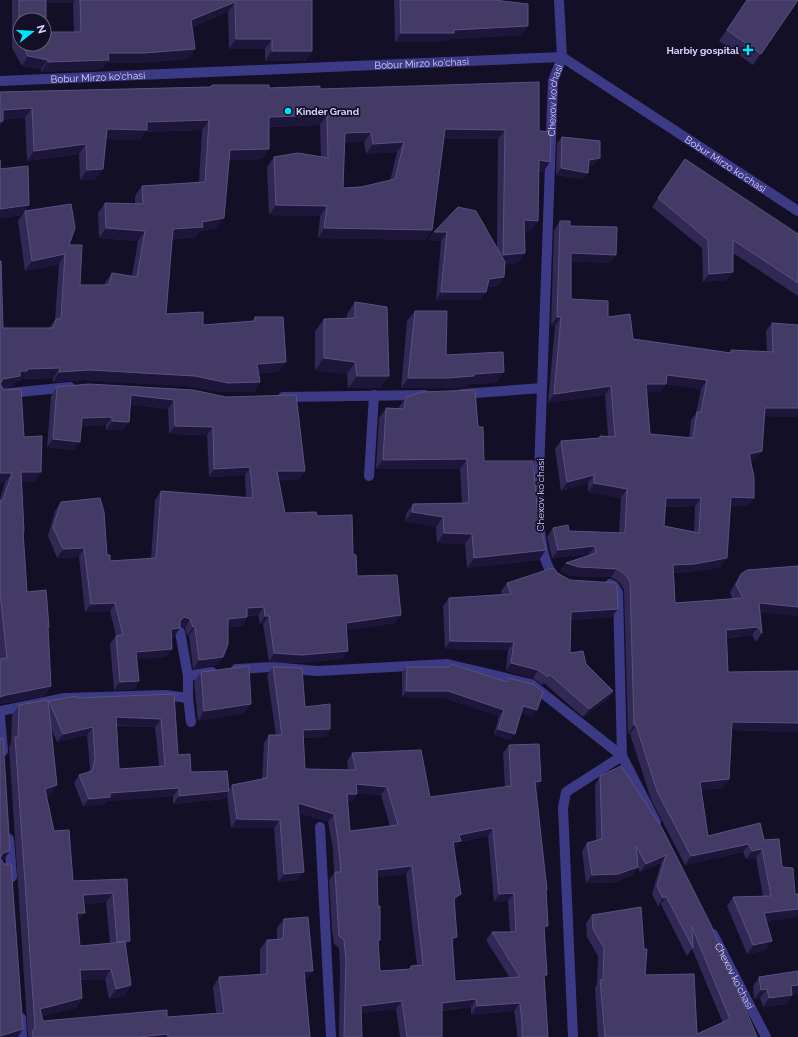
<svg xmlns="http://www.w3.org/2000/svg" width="798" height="1037" viewBox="0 0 798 1037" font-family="Raleway,sans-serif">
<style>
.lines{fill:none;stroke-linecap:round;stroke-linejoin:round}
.minor{stroke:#3d3a85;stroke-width:10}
.wall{fill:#312854;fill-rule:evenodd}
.shaded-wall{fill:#1d163a}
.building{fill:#433a66;stroke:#5a527e;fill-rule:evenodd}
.poi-dot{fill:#00e5ff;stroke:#130f26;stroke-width:1.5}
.labels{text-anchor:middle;stroke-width:3.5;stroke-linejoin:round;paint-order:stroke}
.poi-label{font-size:10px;font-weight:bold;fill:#d9d4ff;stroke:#130f26;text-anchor:end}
.street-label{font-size:10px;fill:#d9d4ff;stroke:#130f26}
</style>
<rect width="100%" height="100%" fill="#130f26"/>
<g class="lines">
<g class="minor">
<path id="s1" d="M 0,81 L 562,57 L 798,211"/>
<polyline points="0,394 70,387"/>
<polyline points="462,394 542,388"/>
<polyline points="283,397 425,395"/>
<polyline points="369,476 374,395"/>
<path id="s2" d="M 558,579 C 540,568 539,521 538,501 L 553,81 L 562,57 L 559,0"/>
<polyline points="610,584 614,586 618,593 622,756 656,822"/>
<polyline points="180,632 188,676 188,698 191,722"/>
<polyline points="236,669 272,667 317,671 447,664 531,684 622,756"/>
<polyline points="188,676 212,672"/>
<polyline points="0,711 65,698 165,695 188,698"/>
<polyline points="0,717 3,751"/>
<polyline points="320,827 331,1037"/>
<polyline points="9,839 12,877"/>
<path id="s3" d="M 713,934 L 766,1037"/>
<polyline points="21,1018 22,1037"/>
<polyline points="573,1037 563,808 566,792 622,756"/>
</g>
</g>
<g class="wall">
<path d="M 12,0 L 312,0 L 312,51 L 305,61 L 265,61 L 265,49 L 229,49 L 228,12 L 192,27 L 188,59 L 137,63 L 106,63 L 102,69 L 41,72 L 41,69 L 22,66 L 12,48 ZM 46,3 L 73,3 L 74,32 L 46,32 ZM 20,20 L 44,44 L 20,44 Z"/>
<polygon points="394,0 494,0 522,35 449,39 448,41 395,42"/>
<polygon points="747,0 798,0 753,65 719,41"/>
<path d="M 212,85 L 269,88 L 320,89 L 539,131 L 550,162 L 543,172 L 539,171 L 531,231 L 524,231 L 525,253 L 518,263 L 504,264 L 498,286 L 487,287 L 486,292 L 480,300 L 436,300 L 441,241 L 428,240 L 434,232 L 458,207 L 497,248 L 498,139 L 444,139 L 432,230 L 425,240 L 318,238 L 320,216 L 269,215 L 267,167 L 274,157 L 321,157 L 320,125 L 269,127 L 262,159 L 229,160 L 217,228 L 200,231 L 196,237 L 172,239 L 166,314 L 203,325 L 252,321 L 255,317 L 279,372 L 259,373 L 260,382 L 254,392 L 221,392 L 188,386 L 83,380 L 53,382 L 53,378 L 21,379 L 20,381 L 17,381 L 13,386 L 3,388 L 24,437 L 35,482 L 22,482 L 24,531 L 23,533 L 27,592 L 49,627 L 48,629 L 51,686 L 44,696 L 0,704 L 0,499 L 5,483 L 0,483 L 0,261 L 3,328 L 49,328 L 55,320 L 59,264 L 25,271 L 18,221 L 22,215 L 0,218 L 0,160 L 0,169 L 29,205 L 25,211 L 69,245 L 80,285 L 104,285 L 105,283 L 112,273 L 132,276 L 138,241 L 99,238 L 98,213 L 105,203 L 135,204 L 135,196 L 142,186 L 199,182 L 202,130 L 145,132 L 140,140 L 106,139 L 96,179 L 80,180 L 79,154 L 27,161 L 25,118 L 3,119 L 3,121 L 0,126 L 0,92 L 210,87 ZM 344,142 L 364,142 L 366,154 L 397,152 L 390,181 L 361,187 L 343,188 Z"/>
<polygon points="562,137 595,164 588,166 588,173 583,179 556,175 557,143"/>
<polygon points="685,159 798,234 798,296 733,253 727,280 703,282 702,248 652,207"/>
<path d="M 560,221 L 570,226 L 616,255 L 610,263 L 571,261 L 571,299 L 608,317 L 633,339 L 730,353 L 731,350 L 767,352 L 766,331 L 772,323 L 798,325 L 798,417 L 764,416 L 756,459 L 750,460 L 748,506 L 731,506 L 721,567 L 688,572 L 674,573 L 675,603 L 733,599 L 730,593 L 735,583 L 741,574 L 798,616 L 760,612 L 762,633 L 756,642 L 752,635 L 727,638 L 728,672 L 798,671 L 798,732 L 731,730 L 729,779 L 723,788 L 701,790 L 708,836 L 764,840 L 782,867 L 795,894 L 798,895 L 798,913 L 796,917 L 766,921 L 766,950 L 747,954 L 727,906 L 733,897 L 763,896 L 756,858 L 746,859 L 743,852 L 685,865 L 651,799 L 630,734 L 628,734 L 624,590 L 619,582 L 611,577 L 573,576 L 560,571 L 566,563 L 589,555 L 589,554 L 552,558 L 547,537 L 553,528 L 569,531 L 619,533 L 621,498 L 588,492 L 588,483 L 561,491 L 555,449 L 561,441 L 598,438 L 600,436 L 608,436 L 605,395 L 548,403 L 555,326 L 551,325 L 554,230 ZM 666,384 L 701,389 L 696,413 L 691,420 L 689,438 L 650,434 L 647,392 L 660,392 ZM 695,506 L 694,532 L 664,526 L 666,507 Z"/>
<polygon points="355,302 389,376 380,388 348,388 347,374 315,370 315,331 324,319 347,318 347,314"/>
<polygon points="415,311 446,355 497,383 468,384 467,387 440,388 401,388 407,321"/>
<polygon points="57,387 193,390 305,471 299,479 278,480 285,513 317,516 353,554 357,576 401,615 395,623 346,630 342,659 296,663 269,662 263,624 260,624 258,615 247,616 247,617 242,626 228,627 223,657 217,665 193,669 189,635 187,636 185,628 180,626 180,628 174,637 171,637 172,649 166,657 137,659 139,681 134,689 114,690 110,644 116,636 110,611 85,612 79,557 57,558 48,536 55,511 61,502 107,555 110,561 151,558 155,500 161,491 246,498 245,475 209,477 207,435 169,434 168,409 130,404 123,430 106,430 106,425 82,426 74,450 47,447 51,396"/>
<polygon points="406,397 478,427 484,461 539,560 467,568 465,544 437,543 436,527 405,521 406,514 413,504 462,503 460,469 376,469 379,418 386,408 399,408 399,407"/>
<polygon points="557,573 612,617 571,620 570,653 586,664 608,699 583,717 544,683 542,685 533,678 506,671 508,650 445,649 443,606 449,598 503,595 501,591 507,583"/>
<polygon points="451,664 506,681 508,678 533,717 521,713 510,740 494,735 499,716 444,698 402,697 402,673 407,667 449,667"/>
<path d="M 273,667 L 305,707 L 330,729 L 325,737 L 303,738 L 305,769 L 348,770 L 347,761 L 352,753 L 430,797 L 505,787 L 503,753 L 509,745 L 541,781 L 536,789 L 546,892 L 544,932 L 547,975 L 544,979 L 548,1037 L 517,1037 L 517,1031 L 514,1011 L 471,1015 L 471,1007 L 442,1011 L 442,1037 L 400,1037 L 396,1009 L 361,1013 L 362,1037 L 339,1037 L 340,968 L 339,948 L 334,944 L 332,930 L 329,880 L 334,873 L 333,849 L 328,822 L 299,813 L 298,880 L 278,882 L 274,828 L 231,828 L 227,795 L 224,799 L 173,804 L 173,796 L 107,801 L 104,804 L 83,806 L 74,783 L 79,775 L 89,772 L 90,768 L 87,735 L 57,742 L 50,725 L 57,785 L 50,795 L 46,796 L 54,831 L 73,881 L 127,879 L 126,947 L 131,985 L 125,995 L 109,999 L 105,979 L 81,980 L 82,998 L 76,1008 L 42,1016 L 43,1021 L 167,1017 L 216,1013 L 213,987 L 219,977 L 260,975 L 260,949 L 267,940 L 277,939 L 277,928 L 284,919 L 306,980 L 305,980 L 310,1037 L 28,1037 L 9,747 L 11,743 L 12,715 L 19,705 L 48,703 L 49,701 L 77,698 L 174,694 L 178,755 L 191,772 L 229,790 L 232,785 L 262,779 L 264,743 L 269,735 L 276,735 L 267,675 ZM 117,726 L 155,727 L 159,766 L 119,769 ZM 357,793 L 381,795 L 390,826 L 350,831 L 348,802 L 351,802 L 357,794 ZM 488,836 L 494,902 L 508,901 L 510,932 L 492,932 L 486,940 L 510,978 L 455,981 L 452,944 L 455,903 L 455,902 L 454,850 L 460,842 ZM 406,874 L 417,965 L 411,966 L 409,969 L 380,971 L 378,944 L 377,877 ZM 106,902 L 110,943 L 80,946 L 78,923 L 84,904 Z"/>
<polygon points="201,672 244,713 198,721 194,682"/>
<polygon points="621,766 757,1037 598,1037 595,988 597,984 598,956 587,937 586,923 592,915 697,1034 723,1023 692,949 687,956 661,904 658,906 652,894 661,863 640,872 638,867 632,875 613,883 586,883 582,851 587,843 596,840 595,785 600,776"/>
<polygon points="759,977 792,995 786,1004 763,1007 760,998 754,999 753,986"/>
</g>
<g class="shaded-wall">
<polygon points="42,0 75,0 73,3 39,3"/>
<polygon points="235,2 228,12 184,30 191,20"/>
<polygon points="528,26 522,35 449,39 448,41 395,42 401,33"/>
<polygon points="236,39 272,39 265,49 229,49"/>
<polygon points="195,49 188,59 137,63 106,63 102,69 41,72 48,62 108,53"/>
<polygon points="272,51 312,51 305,61 265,61"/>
<polygon points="28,56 48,60 41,69 22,66"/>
<polygon points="32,108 25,118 0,120 3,110"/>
<polygon points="327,115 320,125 262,127 269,117"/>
<polygon points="209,120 202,130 145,132 140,140 100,139 107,129 147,122"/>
<polygon points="3,121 0,126 0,122"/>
<polygon points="445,129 505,130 498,139 438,139"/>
<polygon points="371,132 364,142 338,143 345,133"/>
<polygon points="404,142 397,152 366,154 373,144"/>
<polygon points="86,144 79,154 27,161 34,151"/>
<polygon points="269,149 262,159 223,160 230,150"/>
<polygon points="600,158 595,164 585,166 589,160"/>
<polygon points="539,160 550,162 543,172 532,170"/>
<polygon points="561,168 588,173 583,179 556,175"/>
<polygon points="103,169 96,179 80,180 87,170"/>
<polygon points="29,205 22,215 0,218 0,209"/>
<polygon points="276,205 327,206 320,216 269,215"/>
<polygon points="224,218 217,228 200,231 196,237 166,239 173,229 202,222"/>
<polygon points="524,220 538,221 531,231 518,230"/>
<polygon points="106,228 145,231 138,241 99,238"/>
<polygon points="324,228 432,230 425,240 318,238"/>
<polygon points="434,232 447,232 441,241 428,240"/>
<polygon points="525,253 518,263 496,265 503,255"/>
<polygon points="571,253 616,255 610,263 565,261"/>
<polygon points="65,254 59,264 25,271 32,261"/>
<polygon points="733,272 727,280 703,282 709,274"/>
<polygon points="504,277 498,286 483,287 489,279"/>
<polygon points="441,292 486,292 480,300 436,300"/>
<polygon points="557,317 561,317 555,326 551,325"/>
<polygon points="324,358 355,362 347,374 315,370"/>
<polygon points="286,362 279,372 250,374 257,364"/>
<polygon points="60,368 53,378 21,379 20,381 17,381 13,386 0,388 0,383 3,379 20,371 27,369"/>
<polygon points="90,370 195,376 260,382 254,392 221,392 188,386 83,380 53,382 59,372"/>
<polygon points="504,372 497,383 468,384 467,387 440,388 401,388 408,378"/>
<polygon points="667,375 707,380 701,389 666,384 660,392 640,393 646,384"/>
<polygon points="357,376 389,376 380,388 348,388"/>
<polygon points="611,386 605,395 548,403 554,394"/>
<polygon points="131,395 174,400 168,409 125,403"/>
<polygon points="765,408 798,408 798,417 759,416"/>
<polygon points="112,417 106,425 76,426 82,418"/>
<polygon points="112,421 129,422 123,430 106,430"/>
<polygon points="175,426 213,427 207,435 169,434"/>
<polygon points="53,439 80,442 74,450 47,447"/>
<polygon points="762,451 756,459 743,462 749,454"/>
<polygon points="467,459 460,469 376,469 383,460"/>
<polygon points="250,467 245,475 209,477 214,469"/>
<polygon points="277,471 305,471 299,479 271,480"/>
<polygon points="21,472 41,472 35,482 14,482"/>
<polygon points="0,473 12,473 5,483 0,483"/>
<polygon points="594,475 588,483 561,491 567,482"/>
<polygon points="594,483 627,489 621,498 588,492"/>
<polygon points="731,497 754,498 748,506 725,506"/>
<polygon points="666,498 701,498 695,506 660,507"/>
<polygon points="412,512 443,517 436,527 405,521"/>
<polygon points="444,533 472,534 465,544 437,543"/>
<polygon points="595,546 589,554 552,558 558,550"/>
<polygon points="84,548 79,557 57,558 63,549"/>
<polygon points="546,550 539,560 467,568 474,558"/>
<polygon points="727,558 721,567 688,572 667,573 673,565"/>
<polygon points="566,563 617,569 611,577 573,576 560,571"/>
<polygon points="115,603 110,611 85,612 91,604"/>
<polygon points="759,603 798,607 798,616 753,612"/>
<polygon points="264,607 258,615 241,616 247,608"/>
<polygon points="618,609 612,617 566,620 571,612"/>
<polygon points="401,615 395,623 340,631 346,623"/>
<polygon points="265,616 269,616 263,624 260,624"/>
<polygon points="184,617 190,619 185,628 178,626 180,628 174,637 165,637 171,629"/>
<polygon points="247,617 242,626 222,627 228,619"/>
<polygon points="193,627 195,627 189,635 187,636"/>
<polygon points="758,627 752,635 720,638 726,630"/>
<polygon points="450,641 514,642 508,650 445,649"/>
<polygon points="172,649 166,657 130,660 136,652"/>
<polygon points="348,651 342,659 296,663 269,662 274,653"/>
<polygon points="223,657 217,665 193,669 199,660"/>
<polygon points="511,663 538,670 533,678 506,671"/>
<polygon points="139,681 134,689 114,690 120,682"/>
<polygon points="51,686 44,696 0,704 0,697 6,695"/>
<polygon points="406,691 448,691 504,710 499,716 444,698 402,697"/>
<polygon points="613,691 608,699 583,717 589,709"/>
<polygon points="251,704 244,713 198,721 204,711"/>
<polygon points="523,706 537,710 533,717 518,712"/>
<polygon points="116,717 161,719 155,727 111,725"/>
<polygon points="732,722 798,723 798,732 726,730"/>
<polygon points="634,725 636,725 630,734 628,734"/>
<polygon points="93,727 87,735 57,742 63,734"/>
<polygon points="330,729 325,737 297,738 303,730"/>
<polygon points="498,729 515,734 510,740 494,735"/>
<polygon points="729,779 723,788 694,791 700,782"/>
<polygon points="541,781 535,790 535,782"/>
<polygon points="356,784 387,787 381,795 350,792"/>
<polygon points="57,785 50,795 38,798 45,789"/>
<polygon points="179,788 173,796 107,801 104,804 83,806 89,799 110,793"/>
<polygon points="229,791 224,799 173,804 179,796"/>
<polygon points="347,794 357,794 351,802 342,802"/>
<polygon points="298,803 334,814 328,822 292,811"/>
<polygon points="237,819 280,820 274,828 231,828"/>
<polygon points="493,828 488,836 460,842 455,849 448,850 459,835"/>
<polygon points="749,844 743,852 685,865 691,856"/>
<polygon points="762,849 756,858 746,859 752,851"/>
<polygon points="10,851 3,861 0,862 0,857 3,853"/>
<polygon points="666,855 661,863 640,872 646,864"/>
<polygon points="412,866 406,874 371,878 377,870"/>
<polygon points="638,867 632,875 613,883 586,883 592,875"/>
<polygon points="304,872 298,880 278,882 284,874"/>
<polygon points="113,893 106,902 76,905 83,895"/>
<polygon points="514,893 508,901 494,902 499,894"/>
<polygon points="461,894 455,902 449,907 454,898"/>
<polygon points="666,896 661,904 658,906 663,898"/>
<polygon points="798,909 798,913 796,917 758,922 764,913"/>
<polygon points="77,913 85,913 78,923"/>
<polygon points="544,926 548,926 543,934"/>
<polygon points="457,937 451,945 452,938"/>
<polygon points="130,941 123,951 111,952 117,942"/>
<polygon points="772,941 766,950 747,954 753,945"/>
<polygon points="111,969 105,979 73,980 80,970"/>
<polygon points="304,971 313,971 306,980 298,981"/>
<polygon points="544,975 547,975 541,983"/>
<polygon points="131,985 125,995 109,999 116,989"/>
<polygon points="798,985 798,994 784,996 791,986"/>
<polygon points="767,989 760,998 754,999 761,990"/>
<polygon points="792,995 786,1004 763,1007 769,998"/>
<polygon points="82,998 76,1008 35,1018 40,1009"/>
<polygon points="476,999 471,1007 436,1011 442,1003"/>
<polygon points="402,1001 396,1009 356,1014 361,1006"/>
<polygon points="520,1003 514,1011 471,1015 477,1006"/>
<polygon points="23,1029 18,1037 0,1037 0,1036"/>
<polygon points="168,1034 166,1037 139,1037"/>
</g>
<g class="building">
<polygon points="19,0 46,0 46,32 81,32 80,0 312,0 312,51 272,51 272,39 236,39 235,2 191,20 195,49 144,53 108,53 109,60 48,62 48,60 28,56 22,44 44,44 44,20 20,20 20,39 19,38"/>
<polygon points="400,0 494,0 528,4 528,26 454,30 454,33 401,33"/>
<polygon points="747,0 798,0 761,54 727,30"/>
<path d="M 539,82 L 539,131 L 551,132 L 550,162 L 539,160 L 538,221 L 524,220 L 525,253 L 503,255 L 505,130 L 445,129 L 432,230 L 324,228 L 327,206 L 276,205 L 274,157 L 298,153 L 328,158 L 327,115 L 269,117 L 269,149 L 230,150 L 224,218 L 202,222 L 203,227 L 173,229 L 166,314 L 203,312 L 203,325 L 255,321 L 255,317 L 283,317 L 286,362 L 257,364 L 260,382 L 228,383 L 195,376 L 90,370 L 59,372 L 60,368 L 27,369 L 27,371 L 20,371 L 20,376 L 3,379 L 0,384 L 4,390 L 21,389 L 24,437 L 42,436 L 41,472 L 21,472 L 24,531 L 23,531 L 27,592 L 46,590 L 49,627 L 48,627 L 51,686 L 6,695 L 0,697 L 0,659 L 7,658 L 0,593 L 0,501 L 3,500 L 12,473 L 0,473 L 0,261 L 1,261 L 3,328 L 53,328 L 56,319 L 61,319 L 65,254 L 32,261 L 25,211 L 71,204 L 75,228 L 69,245 L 82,245 L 80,285 L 109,285 L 112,273 L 137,277 L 145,231 L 106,228 L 105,203 L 143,204 L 142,186 L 205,182 L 209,120 L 147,122 L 147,130 L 107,129 L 103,169 L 87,170 L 86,144 L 34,151 L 32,108 L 3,110 L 3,121 L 0,122 L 0,92 L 211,87 L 212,85 L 269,85 L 269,88 L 320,86 L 320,89 ZM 371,132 L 373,144 L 404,142 L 395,179 L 361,187 L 343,188 L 345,133 Z"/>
<polygon points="562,137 600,141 600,158 589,160 588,173 561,168"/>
<polygon points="685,159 798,234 798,283 733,240 733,272 709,274 708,240 658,198"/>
<polygon points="0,160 0,169 28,166 29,205 0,209"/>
<polygon points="458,207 476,211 505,262 504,277 489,279 486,292 441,292 447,232 434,232"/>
<path d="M 560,221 L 570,221 L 570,226 L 617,227 L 616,255 L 571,253 L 571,299 L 608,301 L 608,317 L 630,314 L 633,339 L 731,353 L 731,350 L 773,352 L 772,323 L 798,325 L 798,408 L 765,408 L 762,451 L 749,454 L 754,477 L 754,498 L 731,497 L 727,558 L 694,564 L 673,565 L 675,603 L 743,598 L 736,585 L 741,574 L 747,570 L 798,566 L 798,607 L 759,603 L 762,633 L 758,627 L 726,630 L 728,672 L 798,671 L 798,723 L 732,722 L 729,779 L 700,782 L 708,836 L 760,823 L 764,840 L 779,839 L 782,867 L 793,868 L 795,894 L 798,894 L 798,909 L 764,913 L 772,941 L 753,945 L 733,897 L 771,896 L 762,849 L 752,851 L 749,844 L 691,856 L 657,791 L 636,725 L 634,725 L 630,582 L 625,574 L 617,569 L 579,567 L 566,563 L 596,553 L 595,546 L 558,550 L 553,528 L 568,525 L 569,531 L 625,533 L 627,489 L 594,483 L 594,475 L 567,482 L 561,441 L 600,438 L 600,436 L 615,437 L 611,386 L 554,394 L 561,317 L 557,317 ZM 667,375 L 707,380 L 701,412 L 697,412 L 693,438 L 650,434 L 646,384 L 666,384 ZM 666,498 L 701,498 L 699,533 L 664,526 Z"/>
<polygon points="355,302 387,307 389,376 357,376 355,362 324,358 324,319 355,318"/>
<polygon points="415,311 447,311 446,355 503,352 504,372 474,374 474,376 447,378 408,378"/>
<polygon points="89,384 193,390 226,397 296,395 305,471 277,471 285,513 316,512 317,516 352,515 353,554 356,555 357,576 397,575 401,615 346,623 348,651 302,655 274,653 269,616 265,616 264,607 247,608 247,617 228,619 228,644 223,657 199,660 195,627 193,627 190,619 184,617 180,621 180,628 171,629 172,649 136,652 139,681 120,682 116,636 123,635 115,603 91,604 84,548 63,549 53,527 61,502 100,498 104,512 107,555 110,555 110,561 156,558 161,491 253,498 250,467 214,469 213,427 175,426 174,400 131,395 129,422 112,421 112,417 82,418 80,442 53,439 57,387"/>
<polygon points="475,390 478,427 483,427 484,461 533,461 539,530 541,530 546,550 474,558 472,534 444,533 443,517 412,512 413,504 469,503 467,459 383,460 386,408 404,409 406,397 422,392"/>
<polygon points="553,568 557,573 570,580 615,583 617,587 618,609 571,612 570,653 583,651 586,664 613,691 589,709 549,674 548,677 538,670 511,663 514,642 450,641 449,598 511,594 507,583"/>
<polygon points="451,664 508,682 508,678 533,684 543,692 537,710 523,706 515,734 498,729 504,710 448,691 406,691 407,667 450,667"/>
<polygon points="249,666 251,704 204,711 201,672"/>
<path d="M 273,667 L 302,668 L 305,707 L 330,704 L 330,729 L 303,730 L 305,769 L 356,770 L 352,753 L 421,750 L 430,797 L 511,786 L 509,745 L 539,744 L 541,781 L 535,782 L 547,890 L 546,890 L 548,926 L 544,926 L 547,975 L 544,975 L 548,1037 L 522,1037 L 522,1023 L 520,1003 L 477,1006 L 476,999 L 442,1003 L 442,1037 L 407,1037 L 402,1001 L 361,1006 L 362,1037 L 344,1037 L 346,960 L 344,940 L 339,936 L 338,922 L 335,872 L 341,872 L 338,841 L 334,814 L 298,803 L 304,872 L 284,874 L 280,820 L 237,819 L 232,785 L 267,778 L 269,735 L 282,735 ZM 356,784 L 387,787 L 398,825 L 350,831 L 347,794 L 357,794 ZM 493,828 L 499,894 L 514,893 L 516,932 L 492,932 L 520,977 L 455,981 L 452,938 L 457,937 L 454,898 L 461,894 L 453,842 L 461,841 L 459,835 ZM 412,866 L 423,965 L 411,966 L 411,969 L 380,971 L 378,941 L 380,940 L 380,906 L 378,907 L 377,870 Z"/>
<path d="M 174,694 L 178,755 L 190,754 L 191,772 L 227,771 L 229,791 L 179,796 L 179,788 L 110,793 L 110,797 L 89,799 L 79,775 L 92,771 L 95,760 L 93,727 L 63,734 L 49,701 L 71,697 L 77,696 L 77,698 ZM 116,717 L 161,719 L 165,766 L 119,769 Z"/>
<polygon points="48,700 57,785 45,789 54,831 69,830 73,881 127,879 130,941 117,942 113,893 83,895 85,913 77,913 80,946 125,942 131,985 116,989 111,969 80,970 82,998 40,1009 43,1021 167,1010 167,1017 224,1013 219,977 267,974 267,940 283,939 284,919 308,917 313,971 304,971 310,1037 168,1037 168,1034 139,1037 33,1037 32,1033 35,1027 15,737 18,737 19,705"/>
<polygon points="3,738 10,851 3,853 0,858 4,864 11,864 23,1029 0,1036 0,739"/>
<polygon points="621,766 662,828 711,925 757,1037 605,1037 600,980 603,980 604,948 593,929 592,915 641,907 644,949 647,949 645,975 694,974 697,1034 730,1019 692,927 693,948 666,896 663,898 657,886 666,855 646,864 636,846 638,867 618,874 592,875 587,843 602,839 600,776"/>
<polygon points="798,971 798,985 791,986 792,995 769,998 767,989 761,990 759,977"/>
</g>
<g class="poi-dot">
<path d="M746 44h4v4h4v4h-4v4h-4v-4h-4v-4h4z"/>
<circle cx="288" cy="111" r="4"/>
</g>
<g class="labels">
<g class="poi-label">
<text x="739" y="54">Harbiy gospital</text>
<text x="296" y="115" text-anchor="start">Kinder Grand</text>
</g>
<g class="street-label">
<text dy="4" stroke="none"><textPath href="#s1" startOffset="422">Bobur Mirzo ko'chasi</textPath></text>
<text dy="4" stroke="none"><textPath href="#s1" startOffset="98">Bobur Mirzo ko'chasi</textPath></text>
<text dy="4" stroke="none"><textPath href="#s2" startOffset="484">Chexov ko'chasi</textPath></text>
<text dy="4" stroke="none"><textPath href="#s1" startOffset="758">Bobur Mirzo ko'chasi</textPath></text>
<text transform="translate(540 495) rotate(-90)" y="4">Chexov ko'chasi</text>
<text dy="4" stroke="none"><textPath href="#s3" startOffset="47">Chexov ko'chasi</textPath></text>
</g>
</g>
<g transform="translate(32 32) rotate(73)"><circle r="19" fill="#130f26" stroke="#625e7d"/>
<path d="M0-3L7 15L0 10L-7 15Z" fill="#00e5ff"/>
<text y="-6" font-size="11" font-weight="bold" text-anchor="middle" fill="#d9d4ff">N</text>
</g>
</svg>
